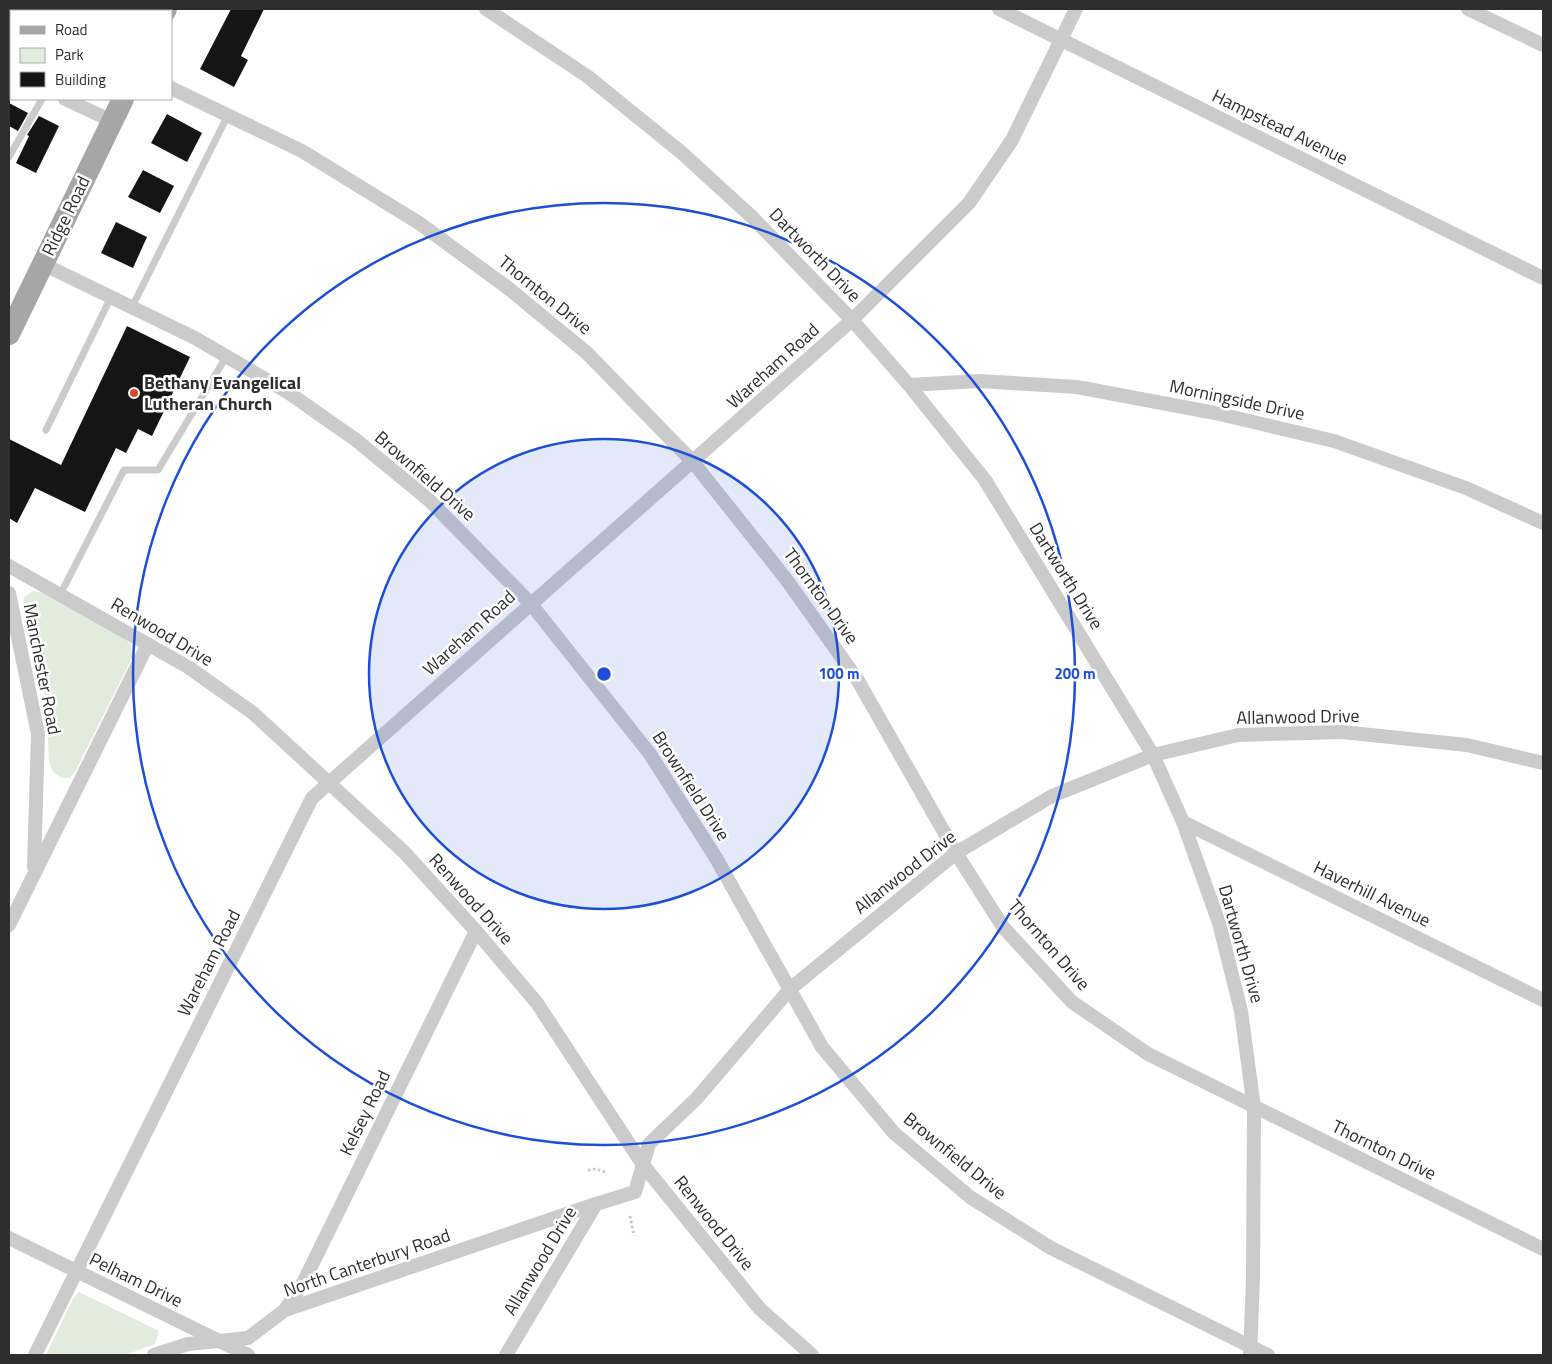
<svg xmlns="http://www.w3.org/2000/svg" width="1552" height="1364" viewBox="0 0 1552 1364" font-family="'Titillium Web',sans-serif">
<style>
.green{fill:#e1ecdc}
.building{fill:#151515}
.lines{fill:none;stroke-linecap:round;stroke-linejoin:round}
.path{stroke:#cbcbcb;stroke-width:3;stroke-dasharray:2.5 2.5;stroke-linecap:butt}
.service{stroke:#cbcbcb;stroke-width:7}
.minor{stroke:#cbcbcb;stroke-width:14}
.primary{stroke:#a6a6a6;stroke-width:22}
.ring{fill:none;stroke:#1d4ed8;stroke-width:2.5}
.poi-dot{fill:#e54130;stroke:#fff;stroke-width:2}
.labels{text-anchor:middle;stroke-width:5;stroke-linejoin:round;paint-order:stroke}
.street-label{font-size:18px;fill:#2e2e2e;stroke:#fff}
.poi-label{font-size:18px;font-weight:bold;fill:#2e2e2e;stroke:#fff;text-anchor:start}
.centre{fill:#1d4ed8;stroke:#fff;stroke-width:2.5}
.ring-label{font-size:15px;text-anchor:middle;font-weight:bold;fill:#1d4ed8;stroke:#fff;stroke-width:5;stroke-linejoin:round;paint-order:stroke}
</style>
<rect width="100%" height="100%" fill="#fff"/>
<g class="green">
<polygon points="33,591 45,593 116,631 131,644 132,658 75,772 69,778 62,778 54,773 49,763 46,701 36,652 23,609 24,597"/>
<polygon points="79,1292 159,1331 155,1344 125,1355 46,1355 73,1299"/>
</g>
<g class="building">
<polygon points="231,9 264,9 241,56 248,60 234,87 200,69"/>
<polygon points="9,103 28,113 18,131 9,126"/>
<polygon points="167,114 202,133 187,162 151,143"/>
<polygon points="39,116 59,126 36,173 16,163 29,136 27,135"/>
<polygon points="143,170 174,186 160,213 128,197"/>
<polygon points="116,222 147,237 133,268 101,253"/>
<polygon points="127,326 190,357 152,436 138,429 126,453 116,448 85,512 35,488 17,523 9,518 9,439 61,465"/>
</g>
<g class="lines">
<g class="path">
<polyline points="588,1170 596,1169 605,1172"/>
<polyline points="630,1216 634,1236"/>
</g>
<g class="service">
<polyline points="9,157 42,99"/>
<polyline points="132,307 228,115"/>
<polyline points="46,430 111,297"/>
<polyline points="60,595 124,470 158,470 226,357"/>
</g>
<g class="minor">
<polyline points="486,9 587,76 682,153 752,217 852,320 909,385 985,480 1153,755 1183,822 1219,923 1241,1011 1254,1108 1253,1278 1250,1355"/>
<polyline points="999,9 1543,278"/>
<polyline points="1468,9 1543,45"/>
<polyline points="9,71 11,72"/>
<polyline points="171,88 302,151 419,223 508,288 587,353 693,462 786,579 857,679 956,853 1003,927 1072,1002 1148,1054 1543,1249"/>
<polyline points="65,99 112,121"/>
<polyline points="43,264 195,338 289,393 356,440 429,500 531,604 650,754 716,858 822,1047 894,1133 970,1197 1051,1248 1268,1355"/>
<polyline points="909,385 979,381 1077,387 1215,413 1334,441 1466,488 1543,523"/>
<polyline points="9,566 188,667 253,713 404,852 476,931 537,1003 643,1165 760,1309 812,1355"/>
<polyline points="9,593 38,734 34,867"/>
<polyline points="1183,822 1543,1000"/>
<polyline points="9,925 148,644"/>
<polyline points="9,1238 248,1355"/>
<polyline points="285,1310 303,1283 476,931"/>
<polyline points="35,1355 312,798 852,320 969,203 1012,140 1076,9"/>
<polyline points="154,1355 188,1344 248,1338 285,1310 596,1204"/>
<polyline points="506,1355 596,1204 635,1192 649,1144 697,1098 790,989 956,853 1052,796 1153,755 1238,735 1342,732 1467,745 1543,763"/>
</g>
<g class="primary">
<polyline points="165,11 166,9"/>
<polyline points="9,334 123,99"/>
</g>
</g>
<circle cx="604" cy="674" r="235" fill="#1d4ed8" fill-opacity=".12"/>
<g class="ring">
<circle cx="604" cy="674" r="235"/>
<circle cx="604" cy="674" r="471"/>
</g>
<circle class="poi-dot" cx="134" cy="393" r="5"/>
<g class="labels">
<g class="street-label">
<text transform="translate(1280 127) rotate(26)" y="6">Hampstead Avenue</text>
<text transform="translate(66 216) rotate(-64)" y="6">Ridge Road</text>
<text transform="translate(815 255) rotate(46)" y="6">Dartworth Drive</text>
<text transform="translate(545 295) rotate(39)" y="6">Thornton Drive</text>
<text transform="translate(773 366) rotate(-42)" y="6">Wareham Road</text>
<text transform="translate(1237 400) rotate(12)" y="6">Morningside Drive</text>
<text transform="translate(425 476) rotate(41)" y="6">Brownfield Drive</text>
<text transform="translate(1066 576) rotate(58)" y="6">Dartworth Drive</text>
<text transform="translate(821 596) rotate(54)" y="6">Thornton Drive</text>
<text transform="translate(162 632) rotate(31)" y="6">Renwood Drive</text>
<text transform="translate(469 633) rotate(-42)" y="6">Wareham Road</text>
<text transform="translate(42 669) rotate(79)" y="6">Manchester Road</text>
<text transform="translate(1298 717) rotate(-1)" y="6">Allanwood Drive</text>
<text transform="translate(691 786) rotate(57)" y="6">Brownfield Drive</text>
<text transform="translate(905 872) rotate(-38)" y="6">Allanwood Drive</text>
<text transform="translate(1372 894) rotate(26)" y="6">Haverhill Avenue</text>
<text transform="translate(471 899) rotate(48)" y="6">Renwood Drive</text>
<text transform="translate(1241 944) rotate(74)" y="6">Dartworth Drive</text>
<text transform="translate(1049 945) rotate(49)" y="6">Thornton Drive</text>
<text transform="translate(209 963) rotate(-63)" y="6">Wareham Road</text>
<text transform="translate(365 1113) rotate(-64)" y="6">Kelsey Road</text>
<text transform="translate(1384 1150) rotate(26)" y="6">Thornton Drive</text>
<text transform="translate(955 1156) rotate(39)" y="6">Brownfield Drive</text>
<text transform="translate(714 1223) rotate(51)" y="6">Renwood Drive</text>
<text transform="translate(540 1261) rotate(-59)" y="6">Allanwood Drive</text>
<text transform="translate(367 1263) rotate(-19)" y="6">North Canterbury Road</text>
<text transform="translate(136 1280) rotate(26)" y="6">Pelham Drive</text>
</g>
<g class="poi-label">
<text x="144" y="389">Bethany Evangelical<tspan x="144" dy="21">Lutheran Church</tspan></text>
</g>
</g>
<circle cx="604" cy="674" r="8" class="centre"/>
<g class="ring-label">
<text x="839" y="679">100 m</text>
<text x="1075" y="679">200 m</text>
</g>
<rect width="1552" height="1364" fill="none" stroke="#2e2e2e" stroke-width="20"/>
<rect x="10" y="10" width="162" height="90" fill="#ffffff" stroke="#ababab"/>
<rect x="20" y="26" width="25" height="8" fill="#a6a6a6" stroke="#ababab"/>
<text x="55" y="35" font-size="15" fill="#2e2e2e">Road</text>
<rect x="20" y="48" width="25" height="15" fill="#e1ecdc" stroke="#ababab"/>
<text x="55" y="60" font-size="15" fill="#2e2e2e">Park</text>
<rect x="20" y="72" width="25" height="15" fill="#151515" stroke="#ababab"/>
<text x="55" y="85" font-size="15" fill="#2e2e2e">Building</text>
</svg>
